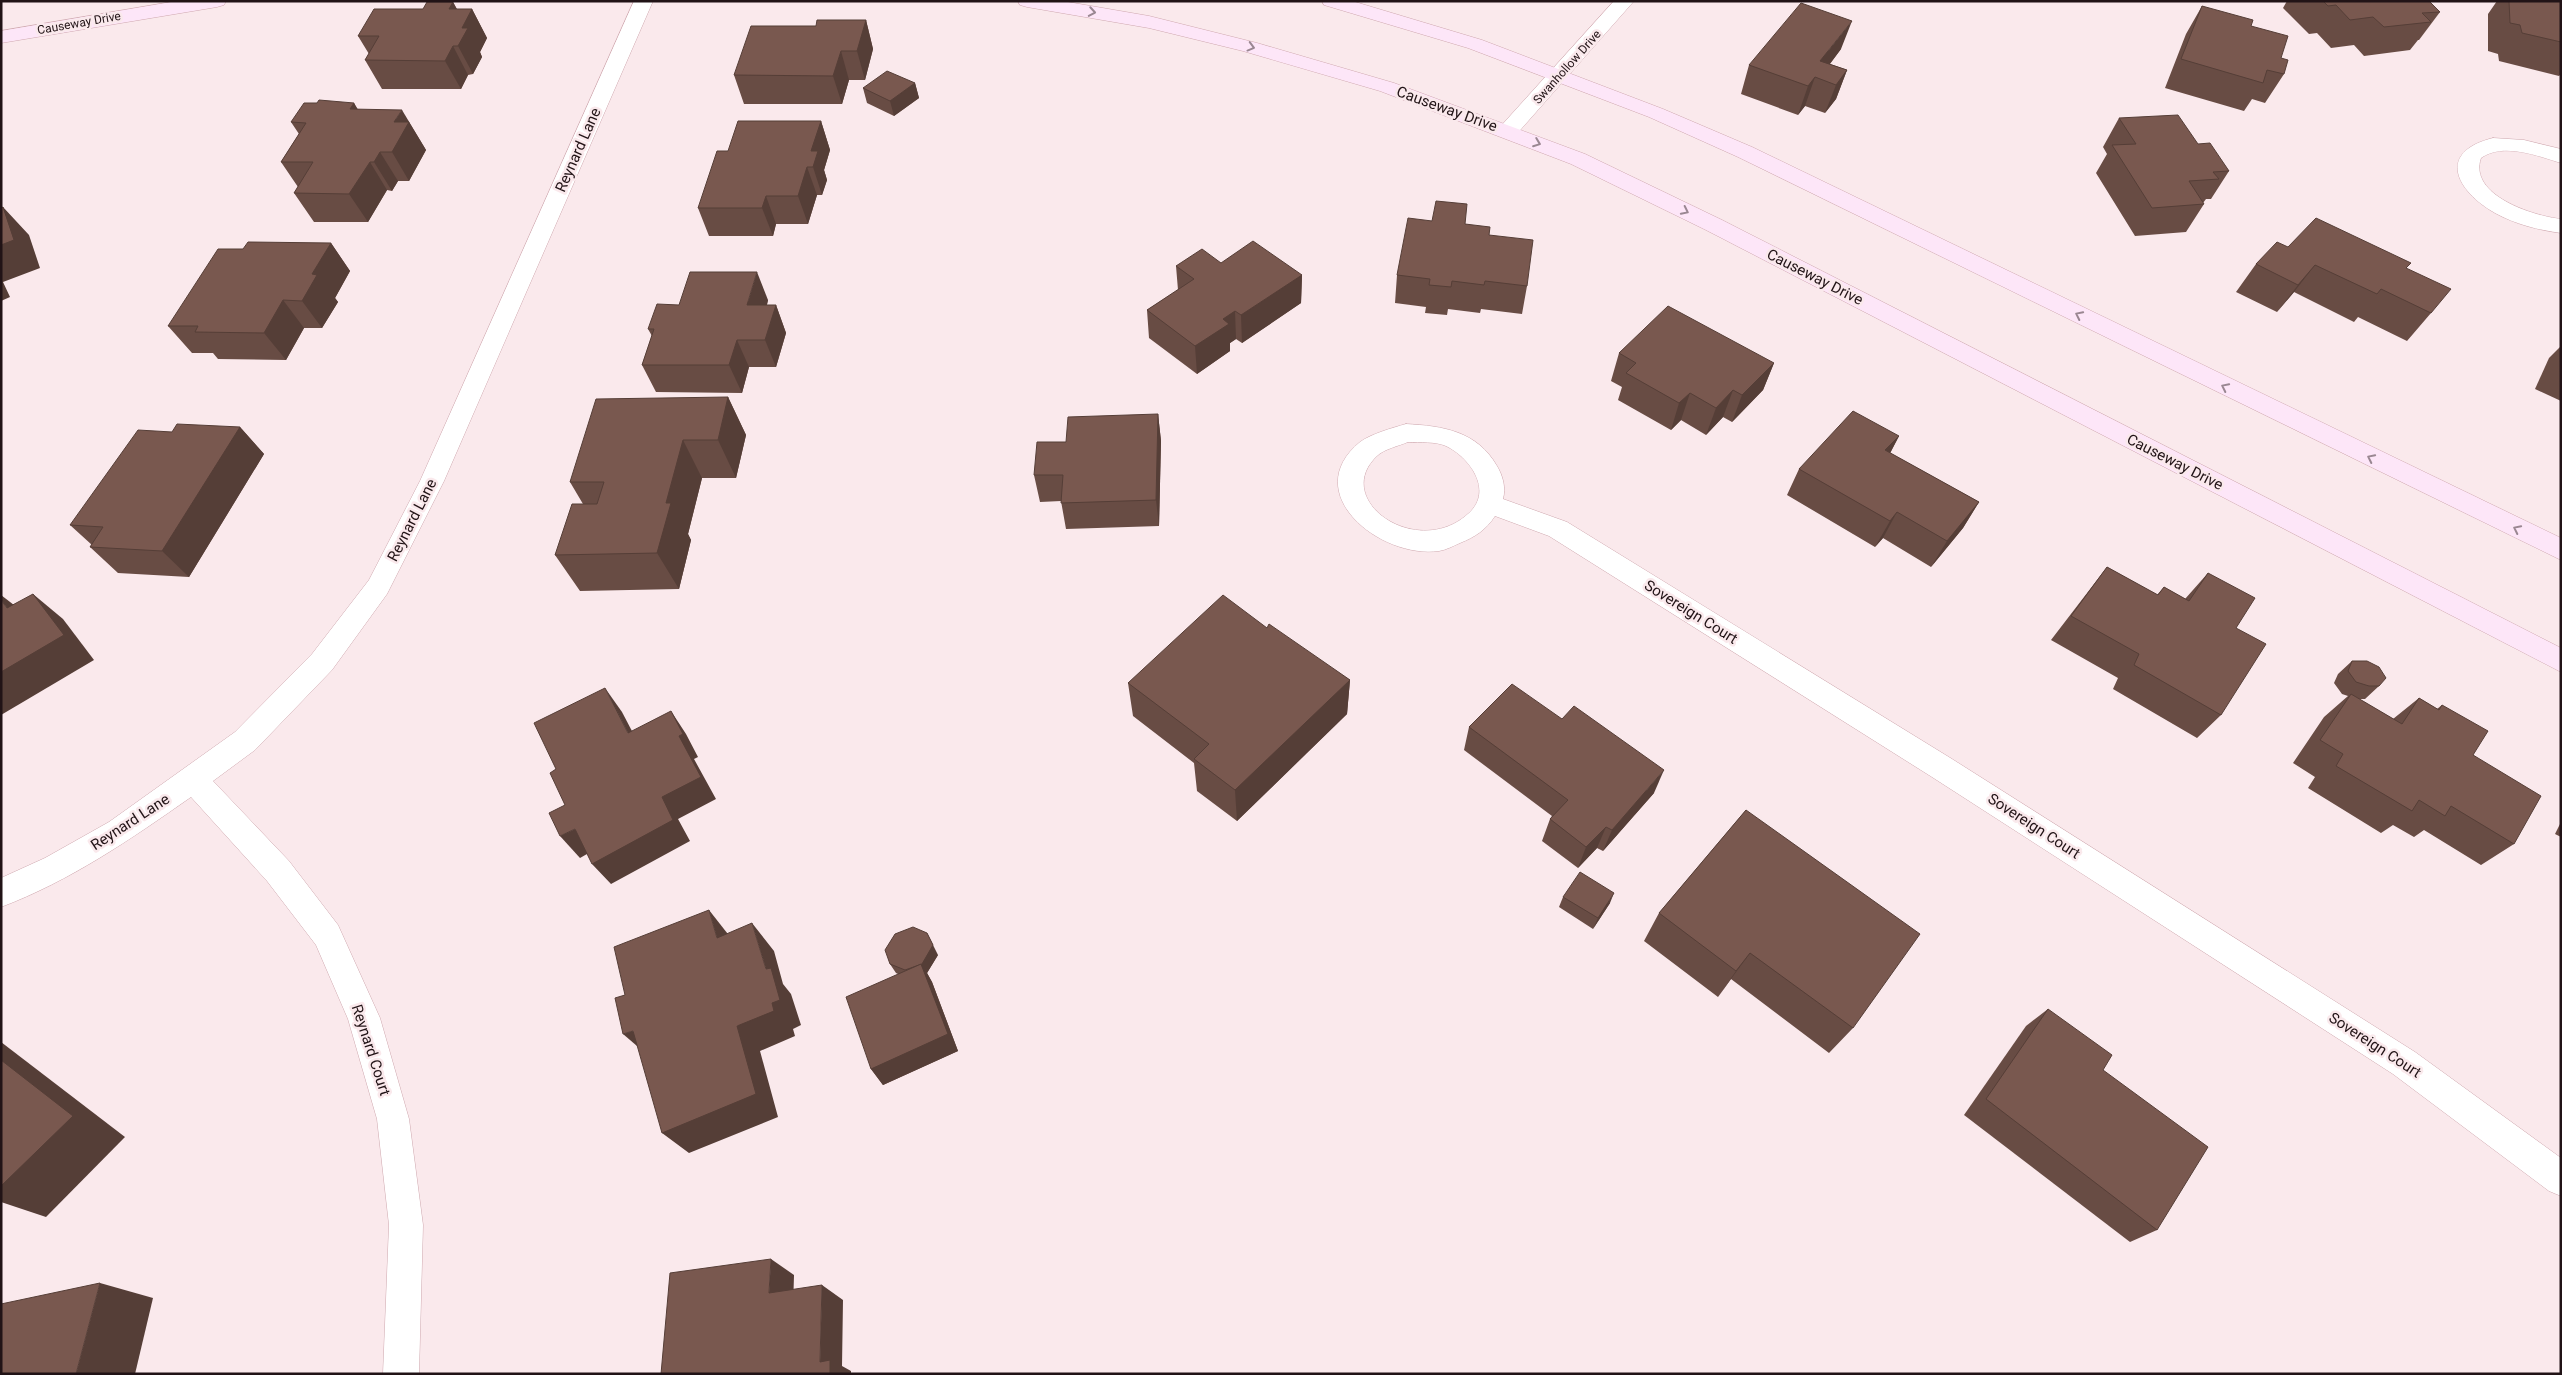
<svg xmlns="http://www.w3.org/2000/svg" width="2562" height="1375" viewBox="0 0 2562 1375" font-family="Roboto,sans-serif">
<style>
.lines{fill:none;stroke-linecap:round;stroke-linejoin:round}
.street-casing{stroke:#cfa8af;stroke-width:1}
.secondary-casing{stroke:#cfa8af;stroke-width:1}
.street{fill:#fff;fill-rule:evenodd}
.secondary{fill:#fde6f8;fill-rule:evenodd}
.wall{fill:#684c44}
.shaded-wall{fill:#553e37}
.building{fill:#79584f;stroke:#553e37}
.oneway{stroke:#9a8792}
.labels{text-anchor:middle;stroke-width:5;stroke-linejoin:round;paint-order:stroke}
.far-street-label{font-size:12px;fill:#211316;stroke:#fae9ec}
.street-label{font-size:15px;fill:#211316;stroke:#fae9ec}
</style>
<rect width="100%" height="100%" fill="#fae9ec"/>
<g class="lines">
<defs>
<g id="street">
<path d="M 634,1 L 653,1 L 444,481 L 387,594 L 332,670 L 255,750 L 213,781 L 289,861 L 338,925 L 380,1018 L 409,1119 L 423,1225 L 419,1374 L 383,1374 L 389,1225 L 377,1119 L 348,1019 L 316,945 L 267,881 L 191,797 C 131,839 70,881 1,907 L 1,878 L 45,858 L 109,822 L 235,732 L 312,654 L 369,580 L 420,481 Z"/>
<polygon points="1614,1 1634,1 1515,136 1508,137 1501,136 1498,131 1501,126"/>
<path d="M 2493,138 L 2524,140 L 2561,149 L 2561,163 C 2538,156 2503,142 2481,158 C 2468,195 2533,216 2561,219 L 2561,233 C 2538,230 2515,224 2495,213 C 2456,191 2436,152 2493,138 Z"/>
<path d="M 1406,424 C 1443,426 1477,431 1497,466 C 1503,476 1506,488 1503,499 L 1567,522 L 1952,759 L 2415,1052 L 2561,1158 L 2561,1196 L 2549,1191 L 2393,1074 L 1932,777 L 1549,536 L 1495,516 C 1486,530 1475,537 1460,543 C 1453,546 1446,550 1439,551 C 1380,559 1298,493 1360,442 C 1371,434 1392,428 1406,424 ZM 1408,442 C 1420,443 1435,441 1446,446 C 1469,457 1494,490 1469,513 C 1418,561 1330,500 1377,456 C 1384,449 1399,446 1408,442 Z"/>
</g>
<g id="secondary">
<polygon points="177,1 226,1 224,5 217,7 1,43 1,31"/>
<polygon points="1018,1 1062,1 1149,16 1257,43 1394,83 1585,154 1722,220 2561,648 2561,672 1706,230 1571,164 1380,91 1243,51 1149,28 1027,7 1020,5"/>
<polygon points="1322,1 1352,1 1482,40 1663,109 1752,147 2561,538 2561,560 1738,157 1649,117 1468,48 1324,5"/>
</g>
</defs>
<use href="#street" class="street-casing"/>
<use href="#secondary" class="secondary-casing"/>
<use href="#street" class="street"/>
<use href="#secondary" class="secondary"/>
</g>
<g class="wall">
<polygon points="2287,1 2429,1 2440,12 2419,40 2418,40 2410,50 2364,56 2354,45 2331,48 2317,33 2309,34 2283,8"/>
<polygon points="2497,1 2561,1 2561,74 2559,76 2499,61 2498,54 2488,51 2488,14"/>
<polygon points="453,2 457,9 472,9 487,38 480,52 482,57 473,74 468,75 461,89 382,89 365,60 369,54 358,36 423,9"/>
<polygon points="2202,6 2251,26 2281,58 2284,74 2265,103 2252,99 2244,111 2165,88 2186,34"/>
<polygon points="866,20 873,49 865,80 849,80 842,104 744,104 734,75"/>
<polygon points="1841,49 1830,64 1847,70 1836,99 1825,113 1805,106 1798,115 1741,94 1749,65"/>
<polygon points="915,83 919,98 894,116 867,103 863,88"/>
<polygon points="354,103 357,109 409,122 426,150 409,181 398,181 392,191 387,190 368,222 314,222 294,193 298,187 281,162 299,134 291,122"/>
<polygon points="2119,118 2198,144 2229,171 2211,199 2206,199 2203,203 2204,204 2186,232 2135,236 2096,173 2107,154 2103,147"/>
<polygon points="821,121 830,150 824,170 827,180 822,195 817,195 808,224 776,224 773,236 709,236 698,208 728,151"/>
<polygon points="1432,221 1465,224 1489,235 1527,286 1522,314 1481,309 1480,313 1448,309 1447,315 1425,313 1426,307 1395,303 1397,275"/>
<polygon points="331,243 350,271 335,298 338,302 322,328 304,328 286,360 218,359 213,353 192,353 168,326 243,249"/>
<polygon points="2288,247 2406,268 2431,313 2407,341 2358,317 2354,322 2294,292 2277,312 2236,292 2256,264"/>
<polygon points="1221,263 1302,275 1301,303 1242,343 1236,339 1230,343 1230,351 1197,374 1149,338 1147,310 1178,290 1176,266"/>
<polygon points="768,300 767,305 776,305 786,333 776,367 749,367 742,393 656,392 642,365 652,336 648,329 679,305"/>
<polygon points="2561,346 2561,401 2535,389 2549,358"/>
<polygon points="1619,353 1774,363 1763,390 1732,422 1723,417 1706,435 1681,420 1671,430 1618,400 1622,387 1611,381"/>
<polygon points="728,397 746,435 736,478 702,478 688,534 691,540 679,589 580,591 555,555 583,504 570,482"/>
<polygon points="1158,414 1161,441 1159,526 1066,529 1061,501 1040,502 1034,475 1066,442"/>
<polygon points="240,427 264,454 189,577 118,573 90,547 92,545 70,525 172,432"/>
<polygon points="1899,436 1890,453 1979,502 1963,528 1931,567 1883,538 1875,547 1787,495 1799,469"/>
<polygon points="2107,567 2157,595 2164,587 2185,599 2208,573 2236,628 2221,715 2197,738 2113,689 2118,678 2051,640"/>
<polygon points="1267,628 1350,680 1347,714 1237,821 1197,791 1194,763 1133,716 1128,683"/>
<polygon points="2352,661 2379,686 2365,699 2359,699 2393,719 2419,698 2437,709 2442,705 2473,755 2514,844 2481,865 2424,830 2414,837 2393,825 2381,833 2308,788 2315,777 2293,763 2324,717 2348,696 2342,694 2334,683 2338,674"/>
<polygon points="1469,727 1654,793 1603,851 1597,848 1578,868 1542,841 1550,819 1552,816 1464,750"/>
<polygon points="1746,810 1853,1028 1829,1053 1731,979 1718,997 1644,941 1659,913"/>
<polygon points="2561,822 2561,837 2555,834"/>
<polygon points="1563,897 1610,903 1593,929 1559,907"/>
<polygon points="938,955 927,973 932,982 958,1051 883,1085 871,1069 898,974 896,973 890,964"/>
<polygon points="2048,1009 2103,1070 2157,1230 2130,1242 1964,1115 2026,1026"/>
</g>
<g class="shaded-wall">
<polygon points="453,2 464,24 472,9 487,38 480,52 482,57 473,74 458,46 449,9"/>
<polygon points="866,20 873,49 865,80 857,51"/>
<polygon points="1852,21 1841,49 1819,78 1815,77 1805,106 1798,115 1808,86 1820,61"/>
<polygon points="453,46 468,75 461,89 445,61"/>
<polygon points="841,51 849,80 842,104 833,76"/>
<polygon points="1847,70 1836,99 1825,113 1836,85"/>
<polygon points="915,83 919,98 894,116 890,101"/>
<polygon points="354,103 371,131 350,109"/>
<polygon points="402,110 426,150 409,181 392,152 394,122"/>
<polygon points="821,121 830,150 824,170 827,180 822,195 813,167 811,151"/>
<polygon points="380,152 398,181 392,191 374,162"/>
<polygon points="370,162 387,190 368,222 349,194"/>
<polygon points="807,167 817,195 808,224 798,196"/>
<polygon points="766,196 776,224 773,236 762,208"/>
<polygon points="3,207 29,235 40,268 3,282 10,297 1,301 1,245"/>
<polygon points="331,243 350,271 335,298 338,302 322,328 302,301 312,274"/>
<polygon points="2315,265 2294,292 2277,312 2298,285"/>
<polygon points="757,272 768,300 759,333 747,305"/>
<polygon points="1302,275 1301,303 1242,343 1241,315"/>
<polygon points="283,300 304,328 286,360 264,333"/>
<polygon points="776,305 786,333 776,367 765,340"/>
<polygon points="1235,311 1236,339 1230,343 1230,351 1197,374 1195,346 1223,319"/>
<polygon points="737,340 749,367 742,393 729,365"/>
<polygon points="1774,363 1763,390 1732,422 1742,395"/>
<polygon points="1733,390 1723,417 1706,435 1716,408"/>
<polygon points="1690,393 1681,420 1671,430 1679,403"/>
<polygon points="728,397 746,435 736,478 718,440"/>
<polygon points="1158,414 1161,441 1159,526 1156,500"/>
<polygon points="240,427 264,454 189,577 162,551"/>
<polygon points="1899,436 1885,463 1885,450"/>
<polygon points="683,440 702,478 688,534 691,540 679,589 657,553 666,503"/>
<polygon points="1979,502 1963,528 1931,567 1947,541"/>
<polygon points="1897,512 1883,538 1875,547 1890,521"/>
<polygon points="33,594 63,619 94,660 1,715 1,672"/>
<polygon points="1,595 23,612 7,608 1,600"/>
<polygon points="1350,680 1347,714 1237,821 1235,790"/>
<polygon points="605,688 622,712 645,756 628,733"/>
<polygon points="671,711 686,734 698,757 694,759 716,799 678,819 690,841 611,884 592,864 662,797 679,736"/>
<polygon points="1664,770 1654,793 1603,851 1612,830"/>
<polygon points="1606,827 1597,848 1578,868 1586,847"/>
<polygon points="575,829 594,850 580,858 560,836"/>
<polygon points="1614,893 1610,903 1593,929 1598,918"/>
<polygon points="709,910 731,938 717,938"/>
<polygon points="752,923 774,951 783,984 791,994 801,1025 793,1029 795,1036 760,1051 778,1117 689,1153 662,1133 737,1026 772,1003 766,969"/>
<polygon points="927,933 938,955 927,973 932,982 958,1051 883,1085 871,1069"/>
<polygon points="1750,953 1731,979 1718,997 1736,971"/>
<polygon points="633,1031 651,1058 623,1034"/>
<polygon points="1,1042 125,1137 46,1217 1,1202"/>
<polygon points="771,1259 794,1275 793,1307 769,1293"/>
<polygon points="100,1283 153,1298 135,1374 76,1374"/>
<polygon points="822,1285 843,1300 842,1366 851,1371 851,1374 830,1374 820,1362"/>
</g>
<g class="building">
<polygon points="2323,1 2429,1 2440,12 2422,13 2431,22 2384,27 2373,17 2350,20 2336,5 2328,6"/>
<polygon points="2509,1 2561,1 2561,42 2522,33 2520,25 2510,23"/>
<polygon points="427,2 453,2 449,9 472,9 462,28 468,28 458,46 453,46 445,61 365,60 379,36 358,36 374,9 423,9"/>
<polygon points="1801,3 1852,21 1820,61 1847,70 1836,85 1815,77 1808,86 1749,65"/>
<polygon points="2202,6 2253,20 2251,26 2288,36 2281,58 2288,60 2284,74 2267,70 2263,83 2181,59"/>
<polygon points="817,20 866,20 857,51 841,51 833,76 734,75 751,26 816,26"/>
<polygon points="887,71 915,83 890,101 863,88"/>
<polygon points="319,100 354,103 350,109 402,110 394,122 409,122 392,152 380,152 374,162 370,162 349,194 294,193 313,162 281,162 306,123 291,122 304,103 317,103"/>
<polygon points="2178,115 2198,144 2210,143 2229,171 2213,172 2219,179 2189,181 2204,204 2152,208 2112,145 2136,144 2119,118"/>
<polygon points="738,121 821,121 811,151 818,151 813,167 807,167 798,196 766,196 762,208 698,208 717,151 728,151"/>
<polygon points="1436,201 1467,204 1465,224 1490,227 1489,235 1533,240 1527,286 1485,281 1484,285 1452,281 1451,287 1429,285 1430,279 1397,275 1408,218 1432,221"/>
<polygon points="3,207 14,240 1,245 1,208"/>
<polygon points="2316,218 2411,263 2406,268 2451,289 2431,313 2381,289 2377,294 2315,265 2298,285 2256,264 2277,242 2288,247"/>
<polygon points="1253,241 1302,275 1241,315 1235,311 1223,319 1229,324 1195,346 1147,310 1194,279 1176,266 1202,249 1221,263"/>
<polygon points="248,242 331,243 312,274 317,275 302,301 283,300 264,333 195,332 198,326 168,326 218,249 243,249"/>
<polygon points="690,272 757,272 747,305 776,305 765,340 737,340 729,365 642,365 654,329 648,329 657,304 679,305"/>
<polygon points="1668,306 1774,363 1742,395 1733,390 1716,408 1690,393 1679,403 1626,373 1636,363 1619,353"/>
<polygon points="728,397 718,440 683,440 666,503 671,503 657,553 555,555 572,504 597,504 604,482 570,482 596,399"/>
<polygon points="1853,411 1899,436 1885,450 1979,502 1947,541 1897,512 1890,521 1799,469"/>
<polygon points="1158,414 1156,500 1061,503 1063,475 1034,475 1037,442 1066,442 1068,417"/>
<polygon points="177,424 240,427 162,551 90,547 103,527 70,525 138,430 172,432"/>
<polygon points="2107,567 2158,595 2164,587 2189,601 2208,573 2255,598 2236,628 2266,644 2221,715 2134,665 2139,654 2071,616"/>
<polygon points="33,594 64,635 1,672 1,600 7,608"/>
<polygon points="1223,595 1267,628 1269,624 1350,680 1235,790 1194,759 1209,744 1128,683"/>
<polygon points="2352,661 2367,661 2379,667 2386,678 2379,686 2369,686 2356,682 2348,671"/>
<polygon points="1512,684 1562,719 1574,706 1664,770 1612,830 1606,827 1586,847 1550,819 1568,800 1469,727"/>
<polygon points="605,688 628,733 671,711 683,734 679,736 701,777 662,797 673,820 592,864 575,829 560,836 549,813 565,805 550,773 556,769 534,723"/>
<polygon points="2351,694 2402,724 2419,698 2439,710 2442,705 2488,731 2473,755 2541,796 2514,844 2451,806 2445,816 2419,800 2412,811 2336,766 2343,754 2320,740"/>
<polygon points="1746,810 1920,934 1853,1028 1750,953 1736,971 1659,913"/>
<polygon points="1580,872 1614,893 1598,918 1563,897"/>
<polygon points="709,910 717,938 752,923 766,969 771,968 780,1000 772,1003 774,1011 737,1026 756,1094 662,1133 633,1031 623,1034 615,998 625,995 614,947"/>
<polygon points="913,927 927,933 933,945 922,964 905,970 890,964 885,950 895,934"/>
<polygon points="921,964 948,1034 871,1069 846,997"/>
<polygon points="2048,1009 2112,1055 2103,1070 2208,1147 2157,1230 1986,1099"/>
<polygon points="1,1060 73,1116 1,1186"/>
<polygon points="771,1259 769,1293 822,1285 820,1362 830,1360 830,1374 661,1374 670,1273"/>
<polygon points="100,1283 76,1374 1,1374 1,1304"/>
</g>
<defs><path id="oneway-chevron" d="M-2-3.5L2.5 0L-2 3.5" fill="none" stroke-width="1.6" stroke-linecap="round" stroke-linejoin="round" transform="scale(1.25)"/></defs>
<g class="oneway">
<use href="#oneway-chevron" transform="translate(1092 12) rotate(10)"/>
<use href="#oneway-chevron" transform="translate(1251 47) rotate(15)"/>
<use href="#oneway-chevron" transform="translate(1537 143) rotate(21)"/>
<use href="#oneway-chevron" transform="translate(1685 211) rotate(26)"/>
<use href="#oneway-chevron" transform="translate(2079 315) rotate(-154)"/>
<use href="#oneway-chevron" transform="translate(2225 387) rotate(-154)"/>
<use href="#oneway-chevron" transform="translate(2371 458) rotate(-154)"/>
<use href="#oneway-chevron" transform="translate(2517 529) rotate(-154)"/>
</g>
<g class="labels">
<g class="far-street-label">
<text transform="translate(79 23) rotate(-10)" y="4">Causeway Drive</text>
<text transform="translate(1567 67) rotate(-48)" y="4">Swanhollow Drive</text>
</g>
<g class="street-label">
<text transform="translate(1447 109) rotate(20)" y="5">Causeway Drive</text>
<text transform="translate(578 150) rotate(-66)" y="5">Reynard Lane</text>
<text transform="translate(1815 277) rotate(27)" y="5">Causeway Drive</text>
<text transform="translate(2175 462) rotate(27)" y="5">Causeway Drive</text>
<text transform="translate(412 520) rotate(-63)" y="5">Reynard Lane</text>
<text transform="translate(1691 612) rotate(32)" y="5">Sovereign Court</text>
<text transform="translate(130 822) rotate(-33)" y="5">Reynard Lane</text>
<text transform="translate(2034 826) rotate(33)" y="5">Sovereign Court</text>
<text transform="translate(2375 1045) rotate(33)" y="5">Sovereign Court</text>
<text transform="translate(371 1050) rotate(72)" y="5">Reynard Court</text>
</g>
</g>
<rect width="2562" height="1375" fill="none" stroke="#211316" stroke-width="5"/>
</svg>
